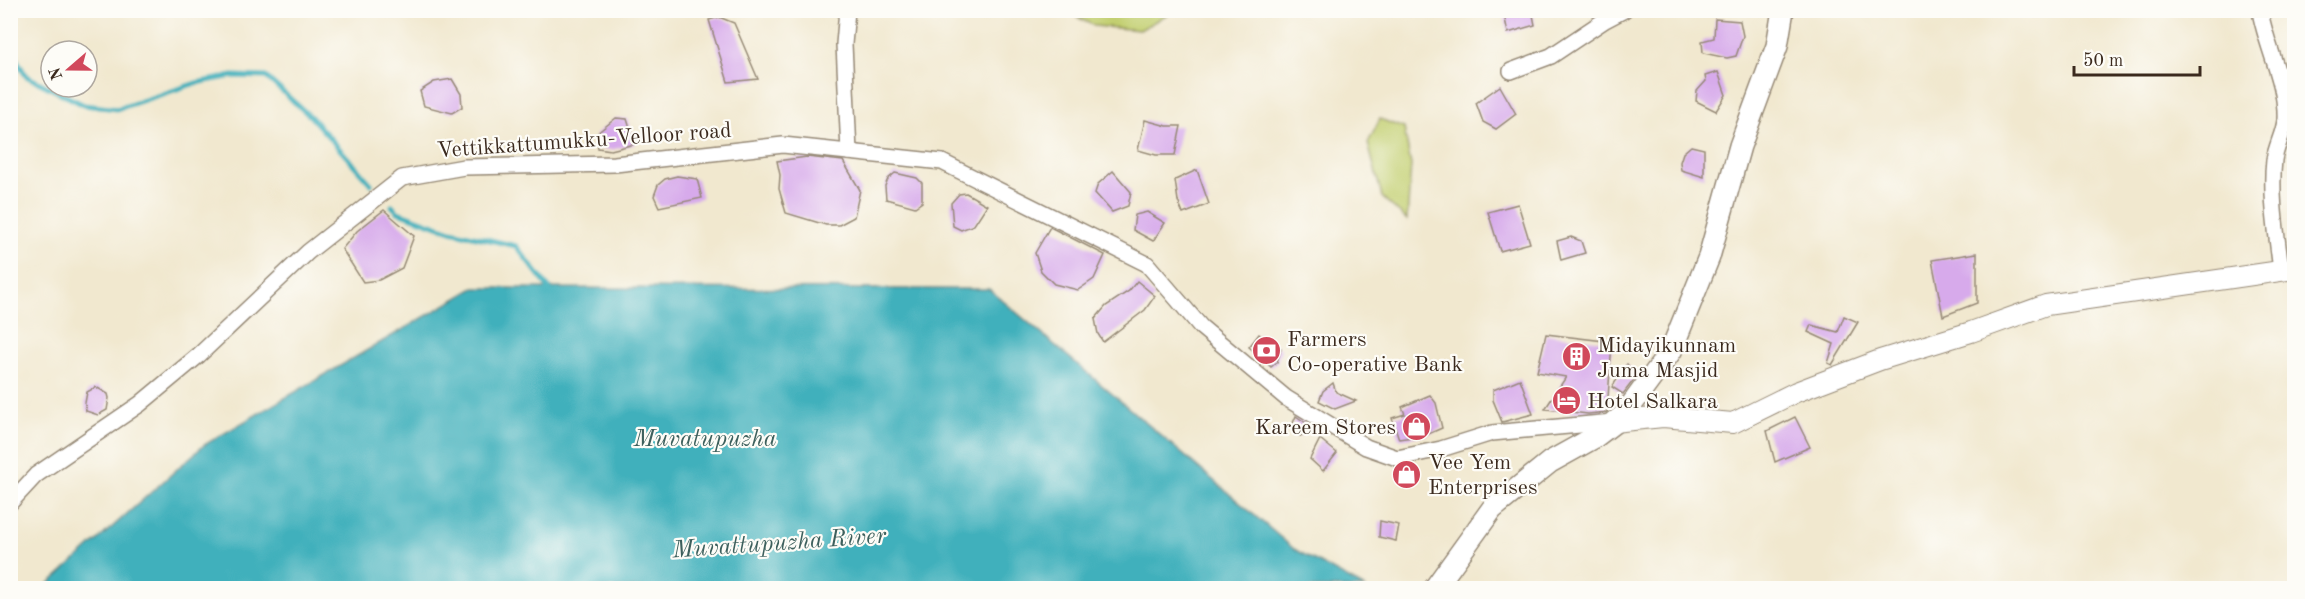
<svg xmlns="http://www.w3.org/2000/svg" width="2305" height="599" viewBox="0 0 2305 599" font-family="'Old Standard TT',serif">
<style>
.green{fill:#c2cf70;stroke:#7e7c47;stroke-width:1.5}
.water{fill:#41b0bc;stroke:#3e6d6d;stroke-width:1.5}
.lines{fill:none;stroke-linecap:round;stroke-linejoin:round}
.stream{stroke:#41b0bc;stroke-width:5}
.building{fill:#d7aaeb}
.minor-casing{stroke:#968976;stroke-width:18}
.tertiary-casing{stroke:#968976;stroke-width:22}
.secondary-casing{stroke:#968976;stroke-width:24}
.minor{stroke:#fff;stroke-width:15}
.tertiary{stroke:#fff;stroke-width:20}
.secondary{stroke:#fff;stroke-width:21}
.labels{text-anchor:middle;stroke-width:4.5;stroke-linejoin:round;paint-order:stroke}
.street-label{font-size:22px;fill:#3b2a1e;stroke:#fdfcf7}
.poi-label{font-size:22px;fill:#3b2a1e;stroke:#fdfcf7;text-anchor:start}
.water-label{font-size:24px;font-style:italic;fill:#3d605d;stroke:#fdfcf7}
</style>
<rect width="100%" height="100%" fill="#fdfcf7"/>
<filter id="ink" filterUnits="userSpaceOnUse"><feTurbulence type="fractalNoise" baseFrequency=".0167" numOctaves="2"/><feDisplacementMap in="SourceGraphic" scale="12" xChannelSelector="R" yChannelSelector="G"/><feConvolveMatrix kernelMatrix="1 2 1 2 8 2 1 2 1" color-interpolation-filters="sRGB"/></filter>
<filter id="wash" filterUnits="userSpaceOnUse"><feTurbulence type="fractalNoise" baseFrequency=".008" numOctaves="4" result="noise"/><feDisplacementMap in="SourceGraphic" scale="24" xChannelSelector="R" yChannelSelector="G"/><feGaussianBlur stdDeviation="1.35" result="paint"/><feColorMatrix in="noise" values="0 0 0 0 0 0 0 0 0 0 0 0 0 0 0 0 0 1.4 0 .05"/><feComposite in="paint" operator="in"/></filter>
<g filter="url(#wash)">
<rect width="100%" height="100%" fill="#f1e8cf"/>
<g class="green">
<polygon points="1066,11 1173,11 1140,30 1094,26"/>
<polygon points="1380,119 1404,128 1411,165 1407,220 1382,197 1368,143"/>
</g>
<polygon class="water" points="474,288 989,289 1294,549 1365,588 44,588 204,445"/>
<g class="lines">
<g class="stream">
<polyline points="10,48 26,76 84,105 117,109 196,83 233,76 266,77 311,117 371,184"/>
<polyline points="392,206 398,212 451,231 516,246 552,292"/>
</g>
</g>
<g id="blocks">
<g class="building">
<polygon points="1503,10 1532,10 1535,25 1508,33"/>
<polygon points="719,17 734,23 758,79 728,82 709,20"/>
<polygon points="1715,19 1740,21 1743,36 1736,56 1727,58 1703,53 1702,41 1714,38"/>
<polygon points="1718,72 1726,95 1716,111 1696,101 1697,91 1706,81 1705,76"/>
<polygon points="452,79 461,94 462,107 452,113 424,106 420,91 434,82"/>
<polygon points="1500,86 1516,114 1496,129 1483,122 1476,103"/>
<polygon points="616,118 627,119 635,144 611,150 598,148 596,134"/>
<polygon points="1145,120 1167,126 1181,126 1175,155 1156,155 1138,150"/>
<polygon points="1691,146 1704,149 1704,177 1681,170 1680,162 1683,153"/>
<polygon points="807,157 843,161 860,190 854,217 839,225 826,225 786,213 779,189 780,175 777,161"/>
<polygon points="1197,170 1209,204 1183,214 1178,201 1175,180"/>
<polygon points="1113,171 1131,192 1128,206 1112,212 1095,193 1098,184"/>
<polygon points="895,173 917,178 922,183 922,202 915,207 886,199 885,186 888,179"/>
<polygon points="677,176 697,179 702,198 659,207 654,196 658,185 665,179"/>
<polygon points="966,193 987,205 974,225 961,230 953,226 951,203 959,194"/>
<polygon points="1518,204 1530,243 1500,251 1488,212"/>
<polygon points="384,210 414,236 402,268 379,280 363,282 342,249 357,231"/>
<polygon points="1147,212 1165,223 1153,241 1133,230 1135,215"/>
<polygon points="1050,227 1105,255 1094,279 1078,290 1054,284 1041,271 1035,253"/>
<polygon points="1571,237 1581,241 1585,253 1561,260 1557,241"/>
<polygon points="1977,253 1977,303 1943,316 1932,260"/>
<polygon points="1137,281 1155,296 1145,310 1103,342 1098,334 1095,319 1106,306 1129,291"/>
<polygon points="1844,316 1858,322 1832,365 1828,363 1834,344 1808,332 1811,325 1838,332"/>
<polygon points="1259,334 1281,349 1277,362 1271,367 1249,347"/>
<polygon points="1546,334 1612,342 1607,412 1588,414 1545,409 1566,377 1537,372"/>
<polygon points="1627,364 1636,377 1623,394 1612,387"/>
<polygon points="1520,379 1533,414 1502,422 1493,400 1493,390"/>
<polygon points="1333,383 1336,392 1356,401 1335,409 1319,401 1323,391"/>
<polygon points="96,387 108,394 109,398 107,410 98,415 86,411 85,403 87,392"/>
<polygon points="1430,395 1436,403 1442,428 1426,435 1399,439 1392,418 1405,414 1402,407"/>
<polygon points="1296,416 1310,426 1308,432 1300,436 1294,431 1293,423"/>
<polygon points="1795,417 1810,447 1775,462 1767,431"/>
<polygon points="1320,439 1337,453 1323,471 1310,459"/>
<polygon points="1380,521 1399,525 1396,541 1379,537"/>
</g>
</g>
</g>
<g filter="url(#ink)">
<use href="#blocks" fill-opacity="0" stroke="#968976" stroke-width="1.5"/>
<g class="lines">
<defs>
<g id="minor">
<polyline points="847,10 844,44 849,152"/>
<path d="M 2266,10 L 2260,11 C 2266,47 2287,83 2285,120 C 2284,133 2276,146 2274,160 C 2270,196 2277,235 2281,271"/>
<polyline points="1511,71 1551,56 1605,20 1624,10"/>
<polyline points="10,503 36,475 140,404 199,355 308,252 402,178 464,167 615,164 783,145 942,162 1147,264 1201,327 1286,398 1366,447 1397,458 1441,449 1492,433 1613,422"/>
</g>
<polyline id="tertiary" points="1613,422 1663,417 1733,423 1796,392 1880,360 1971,332 2046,305 2294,269"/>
<polyline id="secondary" points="1435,588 1492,509 1550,462 1595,437 1624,415 1671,351 1709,257 1740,146 1777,46 1783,10"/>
</defs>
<use href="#minor" class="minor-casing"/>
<use href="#tertiary" class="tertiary-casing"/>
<use href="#secondary" class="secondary-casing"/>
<use href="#minor" class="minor"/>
<use href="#tertiary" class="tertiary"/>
<use href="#secondary" class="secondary"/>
</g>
</g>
<defs>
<symbol id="bank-disc" viewBox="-11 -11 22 22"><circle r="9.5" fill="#d1495b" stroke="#fdfcf7"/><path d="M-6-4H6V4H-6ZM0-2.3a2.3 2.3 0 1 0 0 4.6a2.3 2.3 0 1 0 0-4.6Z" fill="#fff"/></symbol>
<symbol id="building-disc" viewBox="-11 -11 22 22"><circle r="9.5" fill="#d1495b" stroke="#fdfcf7"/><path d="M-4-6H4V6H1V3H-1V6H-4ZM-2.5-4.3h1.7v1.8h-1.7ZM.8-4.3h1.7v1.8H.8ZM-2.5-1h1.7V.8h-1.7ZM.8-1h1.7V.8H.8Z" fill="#fff"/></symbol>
<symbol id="hotel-disc" viewBox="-11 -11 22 22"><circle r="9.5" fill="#d1495b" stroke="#fdfcf7"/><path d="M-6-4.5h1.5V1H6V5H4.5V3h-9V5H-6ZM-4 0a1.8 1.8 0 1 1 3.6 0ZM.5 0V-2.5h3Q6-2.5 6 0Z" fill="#fff"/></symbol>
<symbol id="shop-disc" viewBox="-11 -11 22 22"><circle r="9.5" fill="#d1495b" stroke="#fdfcf7"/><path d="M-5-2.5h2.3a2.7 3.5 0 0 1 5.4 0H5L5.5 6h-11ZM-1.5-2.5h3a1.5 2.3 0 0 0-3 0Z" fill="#fff"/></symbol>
</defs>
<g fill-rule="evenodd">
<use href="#bank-disc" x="1250" y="334" width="33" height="33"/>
<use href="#building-disc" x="1560" y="340" width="33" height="33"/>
<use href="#hotel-disc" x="1550" y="384" width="33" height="33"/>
<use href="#shop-disc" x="1400" y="410" width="33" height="33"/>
<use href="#shop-disc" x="1390" y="458" width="33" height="33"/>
</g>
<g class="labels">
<g class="street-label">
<text transform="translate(584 139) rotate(-4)" y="8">Vettikkattumukku-Velloor road</text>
</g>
<g class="poi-label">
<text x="1287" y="346">Farmers<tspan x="1287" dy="25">Co-operative Bank</tspan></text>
<text x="1597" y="352">Midayikunnam<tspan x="1597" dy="25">Juma Masjid</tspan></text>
<text x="1587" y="408">Hotel Salkara</text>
<text x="1396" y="434" text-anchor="end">Kareem Stores</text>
<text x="1428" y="469">Vee Yem<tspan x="1428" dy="25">Enterprises</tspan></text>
</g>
<g class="water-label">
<text x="705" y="446">Muvatupuzha</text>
<text transform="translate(779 542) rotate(-4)" y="8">Muvattupuzha River</text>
</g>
</g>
<rect width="2305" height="599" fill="none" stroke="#fdfcf7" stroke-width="36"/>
<g transform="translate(69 69) rotate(250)"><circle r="28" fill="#fdfcf7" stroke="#afa8a0" stroke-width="1.5"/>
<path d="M0-4.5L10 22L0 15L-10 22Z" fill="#d1495b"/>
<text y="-9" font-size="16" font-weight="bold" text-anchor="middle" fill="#3b2a1e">N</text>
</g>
<path d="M2074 66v9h126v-9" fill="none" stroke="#3b2a1e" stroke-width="3"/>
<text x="2083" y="66" font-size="18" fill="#3b2a1e" stroke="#fdfcf7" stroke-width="4.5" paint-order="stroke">50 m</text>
</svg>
